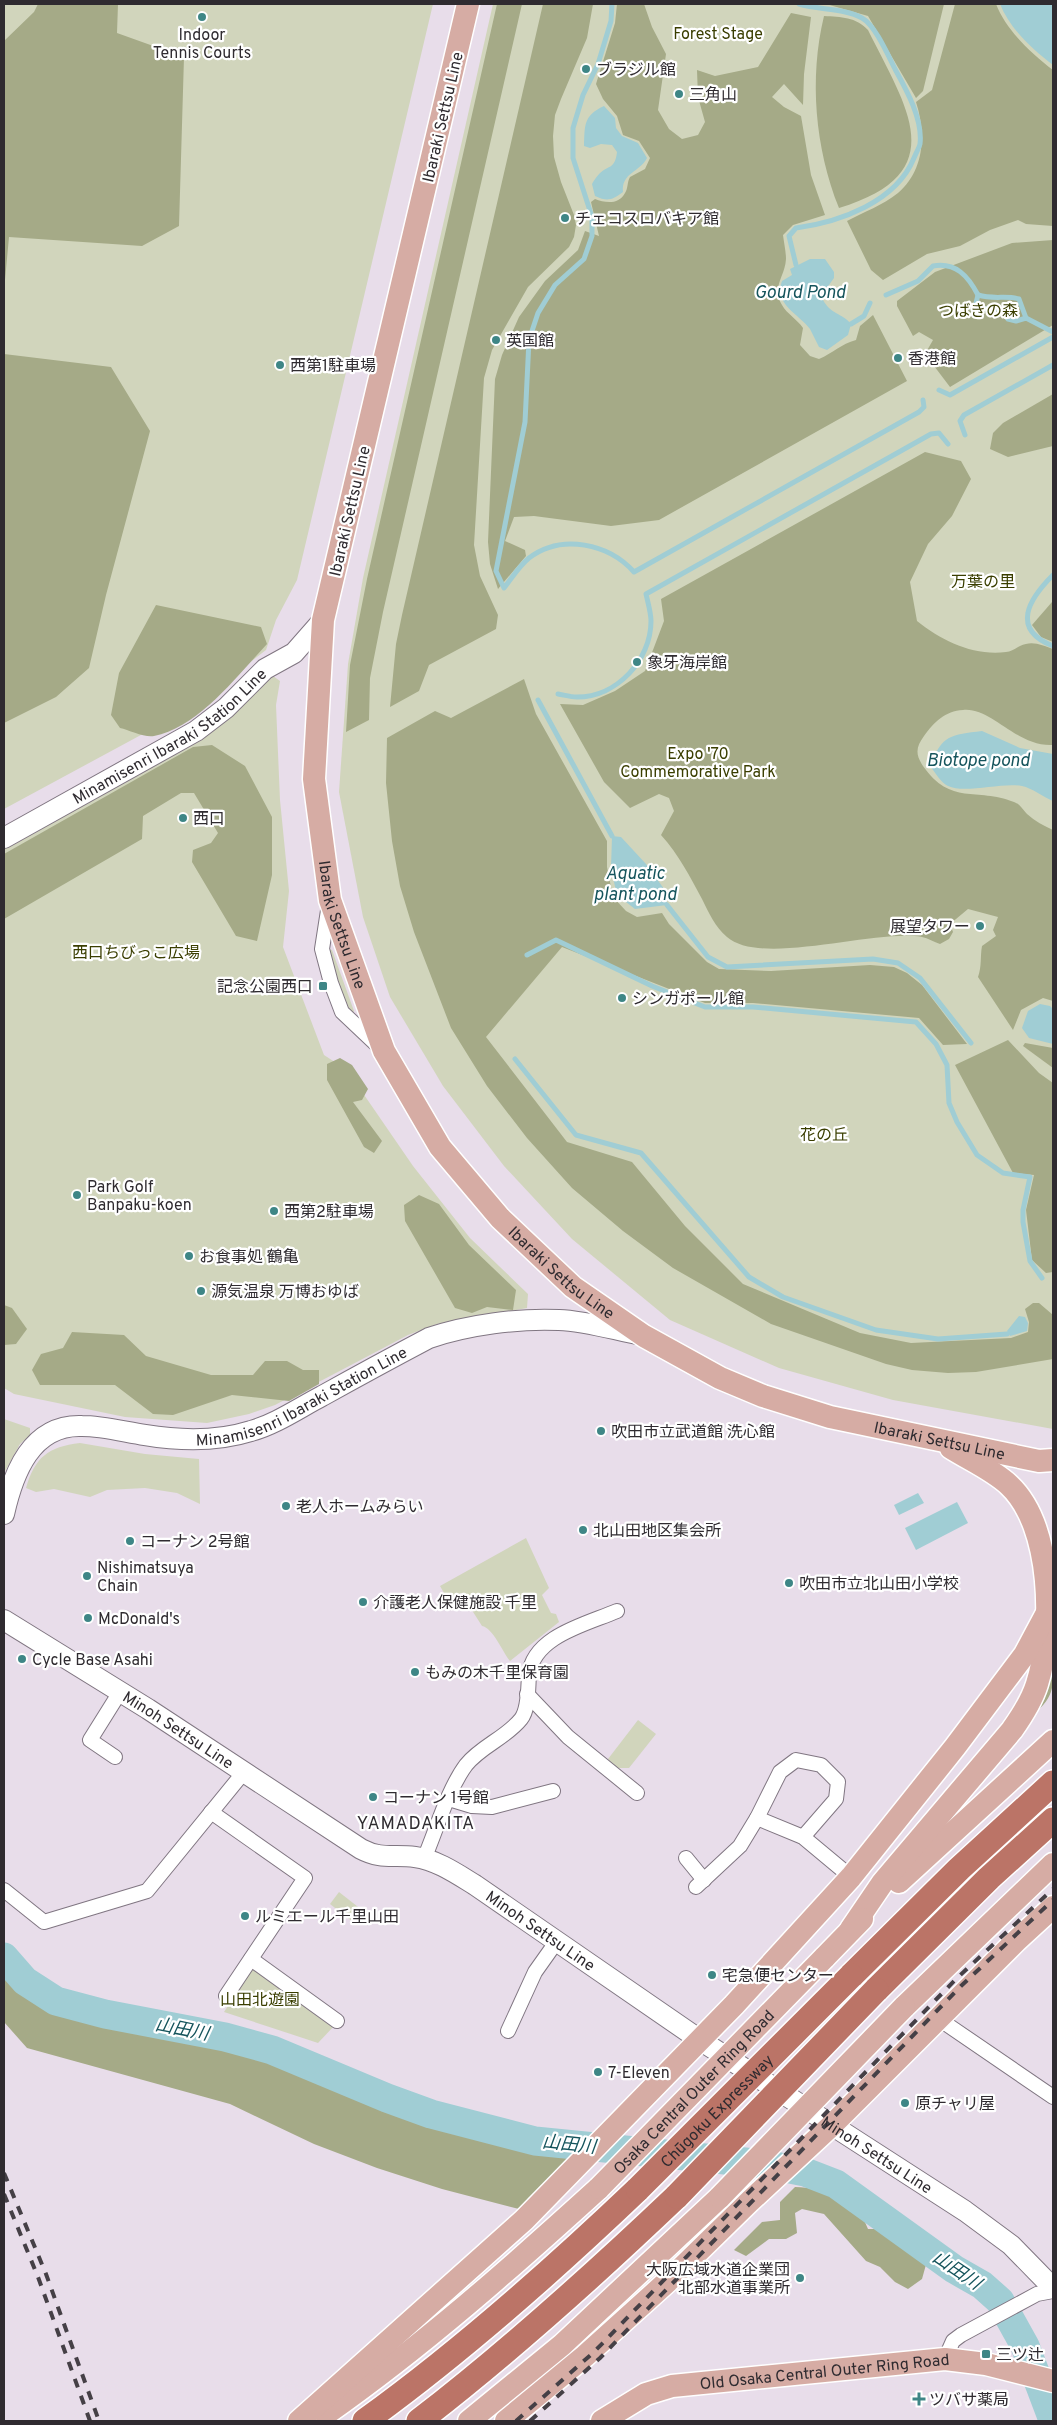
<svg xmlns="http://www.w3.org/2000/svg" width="1057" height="2425" viewBox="0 0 1057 2425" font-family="Overpass,'Noto Sans JP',sans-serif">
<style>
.green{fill:#d1d5bc}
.forest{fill:#a5aa87}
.water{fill:#a0cdd4}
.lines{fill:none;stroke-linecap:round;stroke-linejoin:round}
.stream{stroke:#a0cdd4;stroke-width:5}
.river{stroke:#a0cdd4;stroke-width:29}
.street-casing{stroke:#807682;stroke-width:16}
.secondary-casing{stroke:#807682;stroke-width:22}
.primary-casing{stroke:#fff;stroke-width:25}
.highway-casing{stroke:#fff;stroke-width:28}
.street{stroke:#fff;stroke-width:14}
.secondary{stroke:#fff;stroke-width:20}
.primary{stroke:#d6aca4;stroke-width:22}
.highway{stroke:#bb7467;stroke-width:25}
.rail{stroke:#454046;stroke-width:4;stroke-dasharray:9 9;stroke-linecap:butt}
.primary-bridge-casing{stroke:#fff;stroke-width:25;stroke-linecap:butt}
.highway-bridge-casing{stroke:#fff;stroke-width:28;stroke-linecap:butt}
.primary-bridge{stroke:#d6aca4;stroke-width:22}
.highway-bridge{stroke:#bb7467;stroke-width:25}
.poi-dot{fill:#3e8686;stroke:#fff;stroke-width:2}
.labels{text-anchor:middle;stroke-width:4.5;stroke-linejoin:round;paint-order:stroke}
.park-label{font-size:16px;fill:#3a3e00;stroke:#fff}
.poi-label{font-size:16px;fill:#2f2b30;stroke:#fff;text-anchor:start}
.street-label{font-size:16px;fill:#2f2b30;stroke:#fff}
.water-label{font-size:18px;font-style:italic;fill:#15545c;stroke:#fff}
.neighbourhood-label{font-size:18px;letter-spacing:1px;fill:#2f2b30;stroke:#fff}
</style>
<rect width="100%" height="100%" fill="#e8ddea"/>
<g class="green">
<polygon points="4,4 433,4 297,580 276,620 266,650 189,709 4,809"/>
<polygon points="493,4 1053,4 1053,1429 893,1400 779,1368 670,1320 572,1239 504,1166 443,1086 390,997 363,917 339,792 348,664 363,578"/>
<path d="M 273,676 L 280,681 L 276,705 L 280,800 L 289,891 L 283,947 L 324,1055 L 347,1070 L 413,1166 L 470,1238 L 528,1294 L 527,1308 L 437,1324 L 408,1335 L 275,1405 L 249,1414 L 207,1423 L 125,1417 L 14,1394 L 4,1388 L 4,849 C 95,795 193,747 273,676 Z"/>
<polygon points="329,949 332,950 354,1011 352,1014 348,1013 328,952"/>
<polygon points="4,1419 30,1428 30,1435 20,1444 4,1473"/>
<path d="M 80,1443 L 145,1454 L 199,1459 L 200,1504 L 177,1493 L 145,1488 L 107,1490 L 90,1497 L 54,1489 L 36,1492 L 26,1488 C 35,1457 48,1447 80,1443 Z"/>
<path d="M 526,1538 L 549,1588 L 542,1595 L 551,1613 L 556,1614 L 559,1622 L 510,1661 C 502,1651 493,1628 482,1626 L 461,1593 L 448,1600 L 440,1586 Z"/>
<polygon points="638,1720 656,1734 629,1768 616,1768 608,1759"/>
<polygon points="339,1892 362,1910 353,1922 330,1904"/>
<polygon points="254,1965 335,2025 318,2043 224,2012"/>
</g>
<g class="forest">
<polygon points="38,4 118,4 117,33 184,57 179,226 142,246 9,237 4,291 4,41 34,12"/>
<polygon points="497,4 522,4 383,612 370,678 369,720 346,732 350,665 367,579"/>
<polygon points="543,4 593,4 587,38 561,99 555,115 553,136 554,157 561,182 574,215 576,225 574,237 569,247 528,287 492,350 484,378 474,545 480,576 498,615 496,629 429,665 419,691 390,707 396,644 402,615"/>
<path d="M 617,4 L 644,4 L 652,27 L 666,54 L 658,110 L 669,129 L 682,139 L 698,135 L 705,122 L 698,97 L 697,70 L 715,76 L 758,67 L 791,13 L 811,17 L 804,74 L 803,105 L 784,84 L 772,97 L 784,107 L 801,116 L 811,175 L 825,215 L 793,225 L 783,235 C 784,243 786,252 786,259 C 785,277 771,287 782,305 C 787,314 797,319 803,328 L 800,345 L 810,356 L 819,359 C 833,353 841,344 856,340 L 860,326 L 873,315 L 907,381 L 659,520 L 611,526 L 534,516 L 514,517 L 505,541 L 525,550 L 526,556 L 498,589 L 490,564 L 488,542 L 495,379 L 502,355 L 519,317 L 545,281 L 578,250 L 585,231 L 599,236 L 591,202 L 595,199 C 605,203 619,205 625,193 C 628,189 627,182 630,177 L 645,169 L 650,158 L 639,141 L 623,135 L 617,116 L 603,99 L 596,84 L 615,23 Z"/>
<polygon points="826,4 944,4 923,91 916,98 868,16"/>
<path d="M 955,4 L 996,4 C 1006,30 1031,53 1053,70 L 1053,226 L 1026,224 L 1018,220 L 990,230 L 960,246 L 927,254 L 883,280 L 871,270 L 847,221 C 864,212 883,205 898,193 C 925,170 926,133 916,102 L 932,90 Z"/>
<path d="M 824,16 C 841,17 856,17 868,30 C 906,107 955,173 839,208 C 815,148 809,78 824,16 Z"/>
<polygon points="1053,240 1053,325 950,387 925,354 933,340 919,332 913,336 897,306 897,301 935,272 1012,243"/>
<polygon points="4,354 111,367 150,431 106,595 89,668 56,697 4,723"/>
<polygon points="1053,394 1053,446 1008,457 990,449 993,433 1003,423"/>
<path d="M 925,452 L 961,461 L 971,479 L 952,516 L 928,544 L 910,582 L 917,621 C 942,641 973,656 1006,652 C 1011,652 1016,648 1020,646 C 1032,640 1042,645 1053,649 L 1053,745 C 1016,747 992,707 963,710 C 945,711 934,722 924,736 C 916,747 915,754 923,766 C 951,806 976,787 1014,802 C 1020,804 1023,810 1027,814 C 1035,821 1044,826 1053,830 L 1053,1001 L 1043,998 L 1021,1010 L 1013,1030 L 978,977 C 982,966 980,957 982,946 L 996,936 L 993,930 L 998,917 L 968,909 L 950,924 L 953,932 L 949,939 L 940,944 C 934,942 928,938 922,937 C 874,929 761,967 727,937 C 715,927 709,913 702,899 C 690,877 679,855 661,835 L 674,811 L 669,798 L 659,794 L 630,808 L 604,782 L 560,704 L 583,705 L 615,691 L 645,671 L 664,621 L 661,599 Z"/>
<polygon points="1052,602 1053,602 1053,642 1041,637 1032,625"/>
<path d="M 156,605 L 261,627 L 267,644 C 238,675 198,728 154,736 C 145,738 129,730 120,728 L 111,715 L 119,673 Z"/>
<polygon points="524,679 536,714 607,841 607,867 613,897 626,911 637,917 662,913 669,924 707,962 719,969 771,971 870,965 894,967 907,973 922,985 967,1044 943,1045 919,1018 753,1003 705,1003 562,947 486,1037 567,1142 632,1162 685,1226 743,1284 860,1333 911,1343 1011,1338 1028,1332 1029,1322 1025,1309 1033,1303 1039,1303 1053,1315 1053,1359 976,1372 948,1373 912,1370 886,1364 771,1324 673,1268 623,1231 572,1188 527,1138 487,1086 451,1028 414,932 400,886 392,841 386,783 387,738 435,711 451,718"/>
<polygon points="212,745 245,766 272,817 272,875 257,941 236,936 192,862 193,850 211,843 218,833 194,793 181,793 143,816 142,839 4,919 4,854 193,747"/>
<polygon points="1008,1040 1039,1073 1053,1083 1053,1272 1046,1273 1032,1260 1026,1210 1034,1175 1013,1173 955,1065"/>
<polygon points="1025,1043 1053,1048 1053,1068 1023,1046"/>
<polygon points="340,1058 352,1065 368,1089 362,1100 353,1102 382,1141 374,1153 364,1147 327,1080 327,1064"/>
<polygon points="419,1195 439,1204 469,1245 516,1290 513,1310 487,1307 472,1313 455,1308 405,1221 404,1205"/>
<polygon points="4,1305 12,1308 27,1329 16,1344 4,1345"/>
<polygon points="72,1332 124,1335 146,1356 211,1375 253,1375 265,1361 287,1361 303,1370 319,1370 319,1384 289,1401 232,1395 173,1415 153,1414 115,1385 40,1385 32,1370 41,1354 63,1348"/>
<path d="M 1053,1655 C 1053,1684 1057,1696 1032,1715 Z"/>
<path d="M 4,1968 C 22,1991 44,2004 71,2014 L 239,2050 L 269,2059 L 410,2116 L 510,2143 L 574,2155 L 519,2209 L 442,2189 L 377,2168 L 314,2144 L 230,2104 L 27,2048 L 4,2022 Z"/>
<path d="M 795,2187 C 824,2188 857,2199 868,2229 L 891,2229 L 904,2239 L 905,2248 L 927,2261 L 922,2279 L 908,2289 L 895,2282 L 880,2267 L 866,2261 L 824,2214 L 802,2209 L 795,2213 L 797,2233 L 786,2239 L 769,2239 L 746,2256 L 734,2250 L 762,2222 L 780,2220 L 780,2202 Z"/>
</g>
<g class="water">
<path d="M 1000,4 L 1053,4 L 1053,65 C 1032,49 1010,29 1000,4 Z"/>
<path d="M 604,106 L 615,118 L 616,128 L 622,136 L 638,143 L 647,158 C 640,172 621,173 623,192 C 612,200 608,202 595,196 L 592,184 C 594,180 597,176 600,173 C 609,165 615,169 617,152 L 612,145 L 601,144 L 590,148 L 584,146 C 585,125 583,116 604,106 Z"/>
<path d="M 810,259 L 825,259 L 834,272 L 834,278 L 821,296 C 830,316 842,312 851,324 L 848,335 L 827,350 L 819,347 C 816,341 813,335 810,329 C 799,314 773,304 782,281 L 792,275 L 790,269 Z"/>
<path d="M 982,731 L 1020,748 L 1053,754 L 1053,801 C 1043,797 1032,788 1022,786 C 1002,782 965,794 948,786 C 941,783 935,772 930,766 C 942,735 950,735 982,731 Z"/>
<polygon points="612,836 621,837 646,864 667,893 667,905 635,909 617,895 611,869"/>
<polygon points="1040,1004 1050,1006 1053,1009 1053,1044 1029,1038 1022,1028 1028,1011"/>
<polygon points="1019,1316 1025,1317 1028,1323 1027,1331 1010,1336 1007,1331"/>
<polygon points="918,1493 924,1503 899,1515 894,1505"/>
<polygon points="957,1502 968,1523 916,1550 905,1528"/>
</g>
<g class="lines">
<g class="stream">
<path d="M 612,4 L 611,21 L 598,64 L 583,95 L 573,128 L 573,158 L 592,217 L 592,236 L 584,259 L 555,285 L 538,313 L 529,340 L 525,422 L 496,571 L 504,588 C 512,578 519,566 529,558 C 562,533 609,544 634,572 L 919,412 L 924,407 L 923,400"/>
<path d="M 796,265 L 789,236 L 796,228 C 840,222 896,202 914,158 C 916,153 919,148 920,144 C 923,119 906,89 895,69 C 888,55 875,25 862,18 C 844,8 819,10 799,4"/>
<path d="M 886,295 L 918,281 L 933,266 C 956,262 968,276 978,295 L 976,303 L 982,309 C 995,308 999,306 1008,319 L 1016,321 L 1026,318 L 1053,332"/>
<path d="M 978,295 C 994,300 1006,295 1019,299 L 1026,318"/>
<polyline points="851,324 864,316 870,303"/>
<polyline points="939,390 950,395 1053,337"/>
<polyline points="965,435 960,421 964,415 1053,365"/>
<path d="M 1053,575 C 1029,599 1010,629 1053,646"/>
<path d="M 558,694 C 564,695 571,697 577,697 C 617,697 651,660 651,621 C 651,613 648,603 646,594 L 931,434 L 939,433 L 948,444"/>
<polyline points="538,700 612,836"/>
<polyline points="667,905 708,957 727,967 873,959 898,963 920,978 971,1043"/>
<polyline points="527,955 556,940 652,986 705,1007 753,1007 916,1022 936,1044 947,1065 949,1103 957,1122 977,1155 1003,1173 1030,1177 1023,1210 1023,1222 1030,1261 1042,1278"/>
<polyline points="515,1059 576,1135 641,1153 749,1277 783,1297 876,1330 938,1339 1007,1334"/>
</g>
<polyline class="river" points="4,1957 25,1981 56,2001 105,2014 225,2037 272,2050 387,2098 431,2114 535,2141 765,2164 805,2172 836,2184 954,2269 982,2285 1000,2301 1025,2346 1053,2420"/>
<defs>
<g id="street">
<polyline points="329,904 322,949 331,983 342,1012 379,1047"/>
<polyline points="527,1694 568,1737 637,1793"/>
<polyline points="115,1757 90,1740 120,1692"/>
<polyline points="449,1799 472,1806 492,1807 553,1791"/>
<polyline points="211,1812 305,1878 226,1996"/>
<polyline points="757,1818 803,1837 851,1877"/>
<polyline points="686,1858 704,1880"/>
<path d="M 424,1859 C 436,1831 448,1789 466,1765 C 481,1746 506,1738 521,1719 C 529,1709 528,1687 529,1675 C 533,1636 587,1624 617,1611"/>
<polyline points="696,1887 740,1846 757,1818 780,1772 796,1760 821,1765 838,1782 836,1799 803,1837"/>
<polyline points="4,1890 44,1922 147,1891 244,1772"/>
<polyline points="251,1959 337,2021"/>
<polyline points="939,2019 1053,2097"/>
<polyline points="508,2031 535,1972 557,1941"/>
<polyline points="945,2359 953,2341 961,2335 1037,2294 1053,2291"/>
</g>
<g id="secondary">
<path id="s1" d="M 4,838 L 196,731 L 226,708 L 265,669 L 294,653 L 323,620"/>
<path id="s2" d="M 4,1514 C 13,1474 31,1424 82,1426 C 103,1426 125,1432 145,1435 C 181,1441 216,1442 251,1431 C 276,1424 299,1408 322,1396 C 358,1376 393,1357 429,1338 C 467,1325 519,1318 559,1320 C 586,1321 615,1330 642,1335"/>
<path id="s3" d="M 4,1620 L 148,1709 L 361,1849 C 382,1860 393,1854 415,1857 C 437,1860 457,1874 475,1885 L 700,2040 L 965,2211 L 1011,2245 L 1053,2288"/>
</g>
<g id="primary">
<path id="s4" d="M 468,4 L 323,620 L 314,779 L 330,900 L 384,1051 L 440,1147 L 500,1218 L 573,1287 L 644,1336 L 720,1378 L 763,1396 L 830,1417 L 1039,1461 L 1053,1460"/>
<polyline points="899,1882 1053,1741"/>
<path d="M 851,1929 L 883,1882 L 1012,1730 C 1022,1716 1032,1700 1037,1684 C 1054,1630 1053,1526 1009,1485 C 993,1470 970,1460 951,1448"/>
<polyline points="824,1958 862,1919"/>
<polyline points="904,2007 1053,1864"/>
<path d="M 326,2414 C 423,2346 512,2267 599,2188"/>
<polyline points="299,2421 524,2220 734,2005 851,1877 955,1747 1025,1654 1048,1611"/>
<polyline points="469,2421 562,2345 720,2197"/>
<polyline points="506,2421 585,2356 668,2281 750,2201 832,2125 1016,1941 1053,1907"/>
<path id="s5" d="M 602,2421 L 646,2394 L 672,2386 L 945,2359 L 986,2364 L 1053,2381"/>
</g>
<g id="highway">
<polyline points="851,1976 959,1869 1053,1783"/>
<polyline points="876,1990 989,1878 1053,1820"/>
<path d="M 365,2421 C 462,2351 551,2272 638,2189"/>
<path d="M 419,2421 C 510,2351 594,2275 677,2196"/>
</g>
</defs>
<use href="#street" class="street-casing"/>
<use href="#secondary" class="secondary-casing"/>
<use href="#primary" class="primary-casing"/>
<use href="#highway" class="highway-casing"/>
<use href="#street" class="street"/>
<use href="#secondary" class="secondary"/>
<use href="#primary" class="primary"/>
<use href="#highway" class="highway"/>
<g class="rail">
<polyline points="4,2173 46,2274 99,2421"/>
<polyline points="4,2194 38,2277 90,2421"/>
<polyline points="516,2421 594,2352 956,1979 1053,1889"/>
<polyline points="530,2421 600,2358 961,1986 1053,1900"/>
</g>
<defs>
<g id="primary-bridge">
<path id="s6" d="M 599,2188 L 824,1958"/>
<polyline points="720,2197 904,2007"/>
</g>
<g id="highway-bridge">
<path id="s7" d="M 638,2189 L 851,1976"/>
<polyline points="677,2196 876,1990"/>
</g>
</defs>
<use href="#primary-bridge" class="primary-bridge-casing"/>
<use href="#highway-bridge" class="highway-bridge-casing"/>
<use href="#primary-bridge" class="primary-bridge"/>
<use href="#highway-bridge" class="highway-bridge"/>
</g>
<g class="poi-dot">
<circle cx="202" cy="17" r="5"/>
<circle cx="586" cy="69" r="5"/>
<circle cx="679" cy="94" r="5"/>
<circle cx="565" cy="218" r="5"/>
<circle cx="496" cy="340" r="5"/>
<circle cx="898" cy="358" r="5"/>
<circle cx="280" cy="365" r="5"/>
<circle cx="637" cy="662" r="5"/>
<circle cx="183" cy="818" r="5"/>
<circle cx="980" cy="926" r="5"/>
<rect x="318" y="981" width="10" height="10" rx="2.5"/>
<circle cx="622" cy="998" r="5"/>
<circle cx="77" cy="1195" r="5"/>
<circle cx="274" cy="1211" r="5"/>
<circle cx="189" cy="1256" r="5"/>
<circle cx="201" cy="1291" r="5"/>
<circle cx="601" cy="1431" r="5"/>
<circle cx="286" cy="1506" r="5"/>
<circle cx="583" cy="1530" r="5"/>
<circle cx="130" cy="1541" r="5"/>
<circle cx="87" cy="1576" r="5"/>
<circle cx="789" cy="1583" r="5"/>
<circle cx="363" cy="1602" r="5"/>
<circle cx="88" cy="1618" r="5"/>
<circle cx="22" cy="1659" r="5"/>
<circle cx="415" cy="1672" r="5"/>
<circle cx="373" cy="1797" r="5"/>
<circle cx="245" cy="1916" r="5"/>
<circle cx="712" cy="1975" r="5"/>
<circle cx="598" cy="2072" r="5"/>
<circle cx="905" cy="2103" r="5"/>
<circle cx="800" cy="2278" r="5"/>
<rect x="981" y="2349" width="10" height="10" rx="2.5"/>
<path d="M916.5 2391.5h5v5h5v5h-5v5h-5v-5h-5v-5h5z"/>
</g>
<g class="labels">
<g class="park-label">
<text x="718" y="39">Forest Stage</text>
<text x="978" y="316">つばきの森</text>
<text x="983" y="587">万葉の里</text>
<text x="698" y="759">Expo '70<tspan x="698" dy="18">Commemorative Park</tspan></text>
<text x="136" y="958">西口ちびっこ広場</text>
<text x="824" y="1140">花の丘</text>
<text x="260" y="2005">山田北遊園</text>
</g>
<g class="poi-label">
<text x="202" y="40" text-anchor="middle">Indoor<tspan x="202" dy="18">Tennis Courts</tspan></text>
<text x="596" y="75">ブラジル館</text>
<text x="689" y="100">三角山</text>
<text x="575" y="224">チェコスロバキア館</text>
<text x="506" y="346">英国館</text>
<text x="908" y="364">香港館</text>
<text x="290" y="371">西第1駐車場</text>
<text x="647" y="668">象牙海岸館</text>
<text x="193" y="824">西口</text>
<text x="970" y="932" text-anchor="end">展望タワー</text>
<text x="313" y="992" text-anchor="end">記念公園西口</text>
<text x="632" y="1004">シンガポール館</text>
<text x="87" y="1192">Park Golf<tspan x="87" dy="18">Banpaku-koen</tspan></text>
<text x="284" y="1217">西第2駐車場</text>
<text x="199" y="1262">お食事処 鶴亀</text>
<text x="211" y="1297">源気温泉 万博おゆば</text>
<text x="611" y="1437">吹田市立武道館 洗心館</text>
<text x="296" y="1512">老人ホームみらい</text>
<text x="593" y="1536">北山田地区集会所</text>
<text x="140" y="1547">コーナン 2号館</text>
<text x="97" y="1573">Nishimatsuya<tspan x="97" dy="18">Chain</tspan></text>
<text x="799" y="1589">吹田市立北山田小学校</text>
<text x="373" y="1608">介護老人保健施設 千里</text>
<text x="98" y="1624">McDonald's</text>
<text x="32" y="1665">Cycle Base Asahi</text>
<text x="425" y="1678">もみの木千里保育園</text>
<text x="383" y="1803">コーナン 1号館</text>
<text x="255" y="1922">ルミエール千里山田</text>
<text x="722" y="1981">宅急便センター</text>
<text x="608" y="2078">7-Eleven</text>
<text x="915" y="2109">原チャリ屋</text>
<text x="790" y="2275" text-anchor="end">大阪広域水道企業団<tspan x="790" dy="18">北部水道事業所</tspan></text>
<text x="996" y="2360">三ツ辻</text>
<text x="929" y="2405">ツバサ薬局</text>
</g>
<g class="street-label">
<text transform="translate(442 117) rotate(-77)" y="6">Ibaraki Settsu Line</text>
<text transform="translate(349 511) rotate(-77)" y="6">Ibaraki Settsu Line</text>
<text dy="6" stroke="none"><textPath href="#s1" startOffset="195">Minamisenri Ibaraki Station Line</textPath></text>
<text dy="6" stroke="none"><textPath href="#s4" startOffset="941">Ibaraki Settsu Line</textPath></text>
<text dy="6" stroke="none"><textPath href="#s4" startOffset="1361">Ibaraki Settsu Line</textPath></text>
<text dy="6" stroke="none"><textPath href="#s2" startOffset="359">Minamisenri Ibaraki Station Line</textPath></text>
<text dy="6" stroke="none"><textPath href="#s4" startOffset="1781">Ibaraki Settsu Line</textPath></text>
<text dy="6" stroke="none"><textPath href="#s3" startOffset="206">Minoh Settsu Line</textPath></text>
<text dy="6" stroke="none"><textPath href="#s3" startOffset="626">Minoh Settsu Line</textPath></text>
<text dy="6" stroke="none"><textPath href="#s6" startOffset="135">Osaka Central Outer Ring Road</textPath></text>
<text dy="6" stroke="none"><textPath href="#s7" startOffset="111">Chūgoku Expressway</textPath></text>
<text dy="6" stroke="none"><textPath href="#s3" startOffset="1030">Minoh Settsu Line</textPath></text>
<text dy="6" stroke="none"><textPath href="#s5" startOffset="232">Old Osaka Central Outer Ring Road</textPath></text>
</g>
<g class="water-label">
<text x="800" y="298">Gourd Pond</text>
<text x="978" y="766">Biotope pond</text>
<text x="635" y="879">Aquatic<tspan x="635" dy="21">plant pond</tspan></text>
<text transform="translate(182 2029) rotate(11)" y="6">山田川</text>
<text transform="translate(569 2144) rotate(6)" y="6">山田川</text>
<text transform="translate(957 2270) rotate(34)" y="6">山田川</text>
</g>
<g class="neighbourhood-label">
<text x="416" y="1829">YAMADAKITA</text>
</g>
</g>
<rect width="1057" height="2425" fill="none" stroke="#2f2b30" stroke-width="10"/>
</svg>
